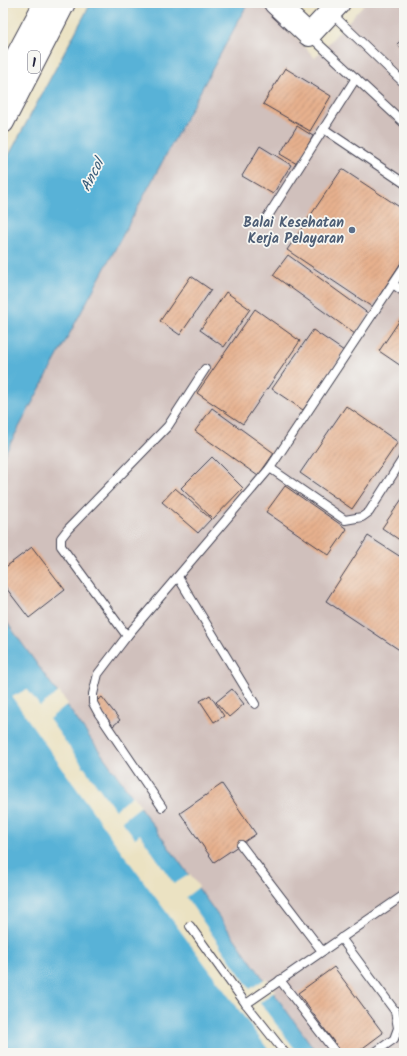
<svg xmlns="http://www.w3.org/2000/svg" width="407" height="1056" viewBox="0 0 407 1056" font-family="Kalam,sans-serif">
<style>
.industrial{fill:#d0c0bc}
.water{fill:#59b2d7;stroke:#3e6a89}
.pier{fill:#ebe2c2}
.building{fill:url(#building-hatch)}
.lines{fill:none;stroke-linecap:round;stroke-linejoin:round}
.lane-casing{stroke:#403f4f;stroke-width:10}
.highway-casing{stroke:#403f4f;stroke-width:24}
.lane{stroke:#fff;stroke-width:8}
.highway{stroke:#fff;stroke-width:22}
.service-dot{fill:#5c6f8a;stroke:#f6f6f2;stroke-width:1.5}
.labels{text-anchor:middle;stroke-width:3.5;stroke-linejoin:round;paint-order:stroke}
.shield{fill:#f6f6f2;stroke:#626272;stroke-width:1}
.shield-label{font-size:13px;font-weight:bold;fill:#22223b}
.service-label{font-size:14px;font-weight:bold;fill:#4e5e75;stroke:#f6f6f2;text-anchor:end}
.water-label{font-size:15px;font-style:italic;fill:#385c79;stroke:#f6f6f2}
</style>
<defs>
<pattern id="building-hatch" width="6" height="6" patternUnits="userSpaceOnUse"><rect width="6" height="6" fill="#e6b08d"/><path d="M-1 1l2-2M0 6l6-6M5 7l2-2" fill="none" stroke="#c5977b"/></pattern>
</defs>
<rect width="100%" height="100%" fill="#f6f6f2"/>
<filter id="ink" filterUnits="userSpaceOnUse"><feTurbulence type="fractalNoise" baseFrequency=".025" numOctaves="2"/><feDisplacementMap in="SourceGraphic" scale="8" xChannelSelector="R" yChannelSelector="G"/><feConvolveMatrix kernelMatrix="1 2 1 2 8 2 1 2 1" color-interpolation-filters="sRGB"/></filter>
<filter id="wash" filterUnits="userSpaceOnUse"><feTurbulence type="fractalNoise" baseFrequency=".012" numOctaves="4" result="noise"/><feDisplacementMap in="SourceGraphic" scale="16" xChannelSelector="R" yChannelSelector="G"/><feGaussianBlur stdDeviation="0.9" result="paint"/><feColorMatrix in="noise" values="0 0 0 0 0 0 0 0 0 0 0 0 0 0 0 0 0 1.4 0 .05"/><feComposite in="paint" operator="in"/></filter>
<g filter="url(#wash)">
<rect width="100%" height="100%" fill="#ebe2c2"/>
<polygon class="industrial" points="245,3 265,3 315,58 365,3 404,3 404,1053 317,1053 3,617 3,456"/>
<g class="water">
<polygon points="91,3 248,3 3,457 3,166"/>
<polygon points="3,617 317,1053 3,1053"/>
</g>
<polygon class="pier" points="27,689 40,706 59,692 68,704 49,719 115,810 133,795 141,806 122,821 135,838 140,834 174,884 190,874 199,887 186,897 250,989 266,978 272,986 275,991 260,1003 298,1053 271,1053 264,1044 113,840 12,697"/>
<g id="blocks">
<g class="building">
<polygon points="404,38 404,52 397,44"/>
<polygon points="285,68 331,96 310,131 263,104"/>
<polygon points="297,126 313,136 297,164 280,154"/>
<polygon points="260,146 291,165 273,194 242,176"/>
<polygon points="342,169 404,210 404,258 372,307 287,250"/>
<polygon points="288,255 369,314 355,334 273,275"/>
<polygon points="191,276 211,290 180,335 160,321"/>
<polygon points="226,292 250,309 224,347 200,330"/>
<polygon points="255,309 300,341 243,424 197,393"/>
<polygon points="404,314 404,368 379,351"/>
<polygon points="313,330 344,351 303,410 272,389"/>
<polygon points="346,406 398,442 352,509 300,473"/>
<polygon points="212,408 274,453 258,476 195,431"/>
<polygon points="212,457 243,488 213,519 181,488"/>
<polygon points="285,486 347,529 329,555 266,512"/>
<polygon points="175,488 211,519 198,533 162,502"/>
<polygon points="404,496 404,543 382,528"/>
<polygon points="368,536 404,559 404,653 326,601"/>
<polygon points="32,547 65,590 29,618 3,584 3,569"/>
<polygon points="232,689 244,704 229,717 216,702"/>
<polygon points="210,695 224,716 214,722 200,701"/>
<polygon points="102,697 120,720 113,726 95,702"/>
<polygon points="222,784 256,834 214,862 180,813"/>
<polygon points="334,967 383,1033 356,1053 342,1053 298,993"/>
</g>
</g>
</g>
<g filter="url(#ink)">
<use href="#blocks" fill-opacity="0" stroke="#403f4f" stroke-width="1"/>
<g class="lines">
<defs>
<g id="lane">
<polyline points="331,13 404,83"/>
<polyline points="309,35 404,123"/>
<polyline points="324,129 404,183"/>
<polyline points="266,219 356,78"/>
<polyline points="393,284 404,292"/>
<polyline points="270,468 404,267"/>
<polyline points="178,577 255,704"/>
<polyline points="127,636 61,546 61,538 68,529 168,426 205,369"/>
<polyline points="162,807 99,714 93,703 93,694 98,674 127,636 270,468 345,520 362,517 369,512 404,457"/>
<polyline points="241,845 322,951"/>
<polyline points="190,926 246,1004 285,1053"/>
<polyline points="341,938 395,1011 398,1028 394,1039 374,1053"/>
<polyline points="280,980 336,1053"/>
<polyline points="246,1004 404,895"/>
</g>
<g id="highway">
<polyline points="275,3 309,35 339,3"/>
<polyline points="3,82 45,3"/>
<polyline points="3,122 64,3"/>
</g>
</defs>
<use href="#lane" class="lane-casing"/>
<use href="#highway" class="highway-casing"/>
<use href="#lane" class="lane"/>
<use href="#highway" class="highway"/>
</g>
</g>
<circle class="service-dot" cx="352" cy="230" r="4"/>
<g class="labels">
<rect class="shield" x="28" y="51" width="12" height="22" rx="3"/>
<g class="shield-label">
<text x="34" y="67">1</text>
</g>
<g class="service-label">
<text x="344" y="227">Balai Kesehatan<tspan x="344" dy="16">Kerja Pelayaran</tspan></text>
</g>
<g class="water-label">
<text transform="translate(92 175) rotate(-63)" y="5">Ancol</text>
</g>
</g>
<rect width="407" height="1056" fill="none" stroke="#f6f6f2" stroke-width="16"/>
</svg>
